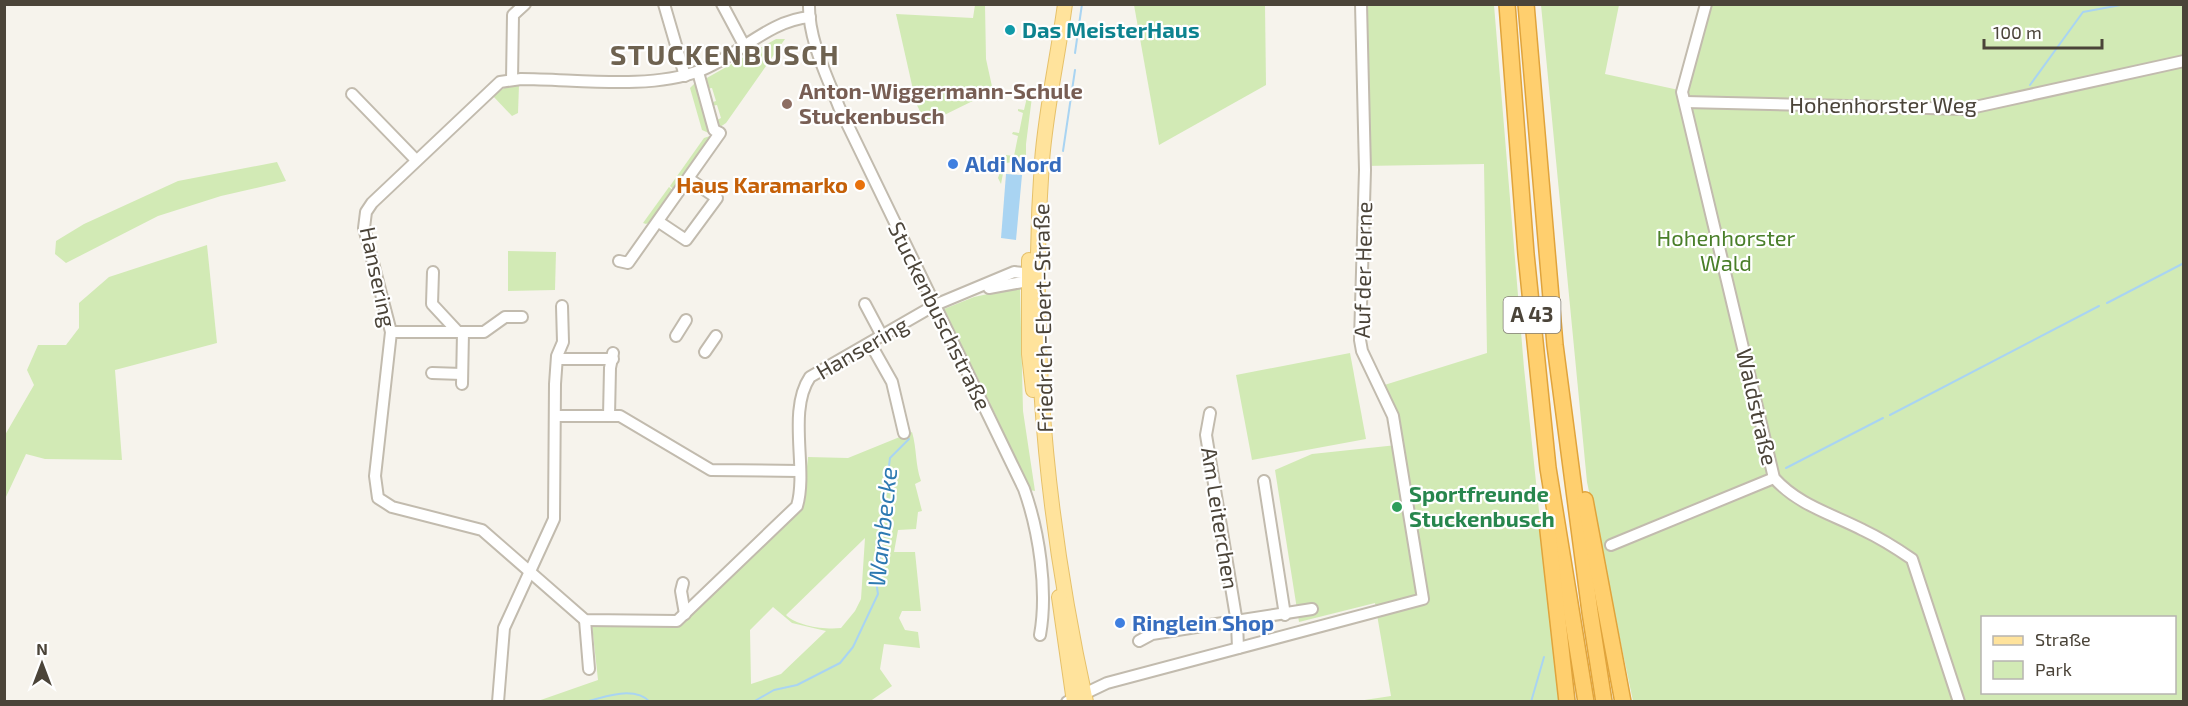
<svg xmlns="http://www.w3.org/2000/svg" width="2188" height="706" viewBox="0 0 2188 706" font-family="'Exo 2',sans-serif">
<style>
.green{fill:#d2eab5;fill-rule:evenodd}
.water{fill:#a9d4f2}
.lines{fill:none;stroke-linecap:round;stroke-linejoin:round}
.stream{stroke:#a9d4f2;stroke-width:2}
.minor-casing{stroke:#c2bbae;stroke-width:14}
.major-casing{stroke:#e6c16a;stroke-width:16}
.highway-casing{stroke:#e0a43c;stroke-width:18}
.minor{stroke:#fff;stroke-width:10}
.major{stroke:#ffe39c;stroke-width:14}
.highway{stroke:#ffcf6e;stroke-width:15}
.culture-dot{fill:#0f9aa8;stroke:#fff;stroke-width:2}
.education-dot{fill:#8d6e63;stroke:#fff;stroke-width:2}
.shop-dot{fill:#3f7fe0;stroke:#fff;stroke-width:2}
.food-dot{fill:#e8710a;stroke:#fff;stroke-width:2}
.leisure-dot{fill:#2e9e5b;stroke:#fff;stroke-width:2}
.labels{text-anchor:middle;stroke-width:4.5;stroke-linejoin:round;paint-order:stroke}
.shield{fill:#fff;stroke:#817c74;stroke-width:1.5}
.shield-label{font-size:21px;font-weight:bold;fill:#4b4439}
.culture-label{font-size:22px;font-weight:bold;fill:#0d838f;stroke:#fff;text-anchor:start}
.education-label{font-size:22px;font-weight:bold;fill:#785e54;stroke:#fff;text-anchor:start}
.street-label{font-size:22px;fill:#4b4439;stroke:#fff}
.shop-label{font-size:22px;font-weight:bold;fill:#366cbe;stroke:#fff;text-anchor:start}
.food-label{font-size:22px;font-weight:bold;fill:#c56008;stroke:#fff;text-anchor:end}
.park-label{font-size:22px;fill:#4a7f2a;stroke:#fff}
.leisure-label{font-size:22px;font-weight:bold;fill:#27864d;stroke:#fff;text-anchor:start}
.water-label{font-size:24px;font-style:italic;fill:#2e7ab2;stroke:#fff}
.district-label{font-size:28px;font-weight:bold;letter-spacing:1.5px;fill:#6e6250;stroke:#fff}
</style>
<rect width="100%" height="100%" fill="#f6f3ec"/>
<g class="green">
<polygon points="975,5 985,5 986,59 993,91 926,124 916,103 896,14 973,18"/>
<polygon points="1134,5 1265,5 1266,85 1159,145"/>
<polygon points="1359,5 1494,5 1524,368 1559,701 1358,701 1391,696 1375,603 1299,622 1275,470 1312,454 1397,445 1378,387 1487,353 1484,164 1363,166"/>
<path d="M 1541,5 L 1619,5 L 1605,74 L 1688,92 L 1709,5 L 2183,5 L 2183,701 L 1633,701 L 1587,482 ZM 1982,618 L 2174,618 L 2174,692 L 1982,692 Z"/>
<polygon points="776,39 785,39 726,123 717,129 715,121 721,118 717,105 711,106 710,103 716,101 712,88 706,89 705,79"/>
<polygon points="696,82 711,134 702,130 690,88"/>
<polygon points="512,84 519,85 518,113 512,116 492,95"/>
<polygon points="1029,87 1033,89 1026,144 1026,161 1005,163 1001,184 998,178 1006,155 1014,156 1018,136 1012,134 1013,132 1019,133 1023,113 1018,111 1018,109 1024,110 1028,93 1022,91"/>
<polygon points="710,136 712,138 674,190 670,186 704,138"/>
<polygon points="277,162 286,181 221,196 158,216 66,263 55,254 56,241 84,224 178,181"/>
<polygon points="669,187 674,191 654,220 646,224 643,223"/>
<polygon points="207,245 217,343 115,370 122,460 45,459 26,454 5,499 5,435 34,385 27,370 38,345 66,345 79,328 79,303 109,277"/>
<polygon points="508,251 556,252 555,290 508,291"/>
<polygon points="1020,287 1023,411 1035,491 1029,490 996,416 944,309 974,297"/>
<polygon points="1350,353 1366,439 1252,460 1236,375"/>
<path d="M 912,432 C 917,449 915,464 921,481 L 915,484 L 922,511 L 918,512 L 916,529 L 898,530 L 894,552 L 915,552 L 921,611 L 902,611 L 899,618 L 905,630 L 918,632 L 920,648 L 884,644 L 880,669 L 892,686 L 869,702 L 535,702 L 598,680 L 592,625 L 681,624 L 797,514 L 803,505 L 808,457 L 848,458 ZM 865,538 L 861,599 L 855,611 L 841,628 C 825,630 797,626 786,615 ZM 773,607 L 792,623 L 826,631 L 781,674 L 751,684 L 750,630 Z"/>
</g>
<polygon class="water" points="1006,174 1022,175 1016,240 1001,238"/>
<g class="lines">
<g class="stream">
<polyline points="1075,53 1082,4"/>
<polyline points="2030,85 2083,12 2126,4"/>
<polyline points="1063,151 1075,70"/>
<polyline points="2107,303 2184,263"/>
<polyline points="1890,415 2099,306"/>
<polyline points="1786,468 1883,418"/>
<path d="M 586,702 C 605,696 635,686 650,702"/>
<polyline points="753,702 774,690 797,685 840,663 853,647 878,594 875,575 880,561 882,519 890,458 909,439"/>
<polyline points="1531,702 1544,657"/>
</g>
<defs>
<g id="minor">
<polyline points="664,4 685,76"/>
<polyline points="722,4 745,47"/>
<path d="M 809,4 C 808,39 827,76 839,107 L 1024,489 C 1039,531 1048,590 1040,635"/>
<path d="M 1706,4 L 1682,92 L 1774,478 C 1798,505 1832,514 1863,530 C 1880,538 1896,548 1912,559 L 1959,702"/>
<path d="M 810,17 C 769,20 737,57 699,71 C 648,90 576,79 521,79 L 500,82 L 372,203 L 366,212 L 364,228 L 391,332 L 375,476 L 378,498 L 392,507 L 482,530 L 585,620 L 677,621 L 797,506 C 808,469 787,411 810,377 L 935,305 L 1014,272 L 1034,274"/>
<polyline points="512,80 513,15 525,4"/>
<polyline points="352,94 416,160"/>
<polyline points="1685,102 1966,109 2184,61"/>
<polyline points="659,222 686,240 717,198 689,179"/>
<polyline points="619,261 628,263 720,133 714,130 698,72"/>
<polyline points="433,272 432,304 458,332"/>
<polyline points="989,288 1028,281 1035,277"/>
<polyline points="865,304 882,336"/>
<polyline points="391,332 484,332 505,317 522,317"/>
<polyline points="676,336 686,320"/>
<polyline points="870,343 892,382 904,433"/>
<polyline points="705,352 716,336"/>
<polyline points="557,359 613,359"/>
<polyline points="432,373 462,374"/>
<polyline points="462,384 463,332"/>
<polyline points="1210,413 1206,435 1237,623 1238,648"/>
<polyline points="555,416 609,416 610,368 613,353"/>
<polyline points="609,416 620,416 711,470 799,471"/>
<polyline points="1264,481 1285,615"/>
<polyline points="1611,545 1774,478"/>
<polyline points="683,583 681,591 685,614"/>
<polyline points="585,620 589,669"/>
<polyline points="1139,641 1152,634 1312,609"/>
<polyline points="498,702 504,628 554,519 555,384 557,356 563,342 562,306"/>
<polyline points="1067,702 1107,683 1423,599 1393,416 1362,351 1360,340 1365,170 1361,4"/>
</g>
<g id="major">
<path d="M 1065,4 C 1058,56 1046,109 1042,161 C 1029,342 1047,525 1086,702"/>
<polyline points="1029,260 1029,354 1033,390"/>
<polyline points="1059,597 1074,702"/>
</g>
<g id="highway">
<polyline points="1507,4 1526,254 1548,468 1586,702"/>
<polyline points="1526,4 1555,345 1590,612 1604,702"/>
<polyline points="1585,500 1623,702"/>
<polyline points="1547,522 1567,702"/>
</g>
</defs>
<use href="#minor" class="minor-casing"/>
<use href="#major" class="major-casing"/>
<use href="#highway" class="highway-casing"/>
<use href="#minor" class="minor"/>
<use href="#major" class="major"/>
<use href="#highway" class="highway"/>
</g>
<circle class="culture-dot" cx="1010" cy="30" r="6"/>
<circle class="education-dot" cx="787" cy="104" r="6"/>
<g class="shop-dot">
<circle cx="953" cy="164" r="6"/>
<circle cx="1120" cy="623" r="6"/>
</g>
<circle class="food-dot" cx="860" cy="185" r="6"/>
<circle class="leisure-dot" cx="1397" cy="507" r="6"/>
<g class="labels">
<rect class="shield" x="1503.5" y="297" width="57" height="36" rx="4.5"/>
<g class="shield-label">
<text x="1532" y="322">A 43</text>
</g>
<g class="culture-label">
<text x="1022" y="38">Das MeisterHaus</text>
</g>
<g class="education-label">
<text x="799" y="99">Anton-Wiggermann-Schule<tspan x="799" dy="25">Stuckenbusch</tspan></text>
</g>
<g class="street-label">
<text x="1883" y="113">Hohenhorster Weg</text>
<text transform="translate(1363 270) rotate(-89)" y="8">Auf der Herne</text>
<text transform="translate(378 277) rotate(78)" y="8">Hansering</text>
<text transform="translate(940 316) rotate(64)" y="8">Stuckenbuschstraße</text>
<text transform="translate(1043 318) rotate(-91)" y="8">Friedrich-Ebert-Straße</text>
<text transform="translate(862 348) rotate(-30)" y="8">Hansering</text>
<text transform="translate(1757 407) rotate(77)" y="8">Waldstraße</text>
<text transform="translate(1220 518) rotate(81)" y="8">Am Leiterchen</text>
</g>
<g class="shop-label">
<text x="965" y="172">Aldi Nord</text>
<text x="1132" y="631">Ringlein Shop</text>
</g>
<g class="food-label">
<text x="848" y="193">Haus Karamarko</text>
</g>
<g class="park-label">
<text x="1726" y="246">Hohenhorster<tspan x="1726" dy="25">Wald</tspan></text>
</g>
<g class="leisure-label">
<text x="1409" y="502">Sportfreunde<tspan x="1409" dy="25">Stuckenbusch</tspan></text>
</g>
<g class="water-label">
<text transform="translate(883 527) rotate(-84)" y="8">Wambecke</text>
</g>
<g class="district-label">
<text x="725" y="65">STUCKENBUSCH</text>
</g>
</g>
<rect width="2188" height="706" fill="none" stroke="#4b4439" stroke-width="12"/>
<rect x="1981" y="616" width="195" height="78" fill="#ffffff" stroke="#b7b4b0" stroke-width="1.5"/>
<rect x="1993" y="636" width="30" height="9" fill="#ffe39c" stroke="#b7b4b0" stroke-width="1.5"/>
<text x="2035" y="646" font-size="18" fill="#4b4439">Straße</text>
<rect x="1993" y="661" width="30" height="18" fill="#d2eab5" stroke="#b7b4b0" stroke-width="1.5"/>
<text x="2035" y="676" font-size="18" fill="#4b4439">Park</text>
<g transform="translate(42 664)" stroke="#ffffff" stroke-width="4.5" paint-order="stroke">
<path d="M0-4.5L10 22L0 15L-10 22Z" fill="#4b4439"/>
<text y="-9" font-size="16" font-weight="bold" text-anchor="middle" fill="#4b4439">N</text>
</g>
<path d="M1984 39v9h118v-9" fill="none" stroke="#4b4439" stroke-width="3"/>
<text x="1993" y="39" font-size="18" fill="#4b4439" stroke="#ffffff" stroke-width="4.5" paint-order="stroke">100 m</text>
</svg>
